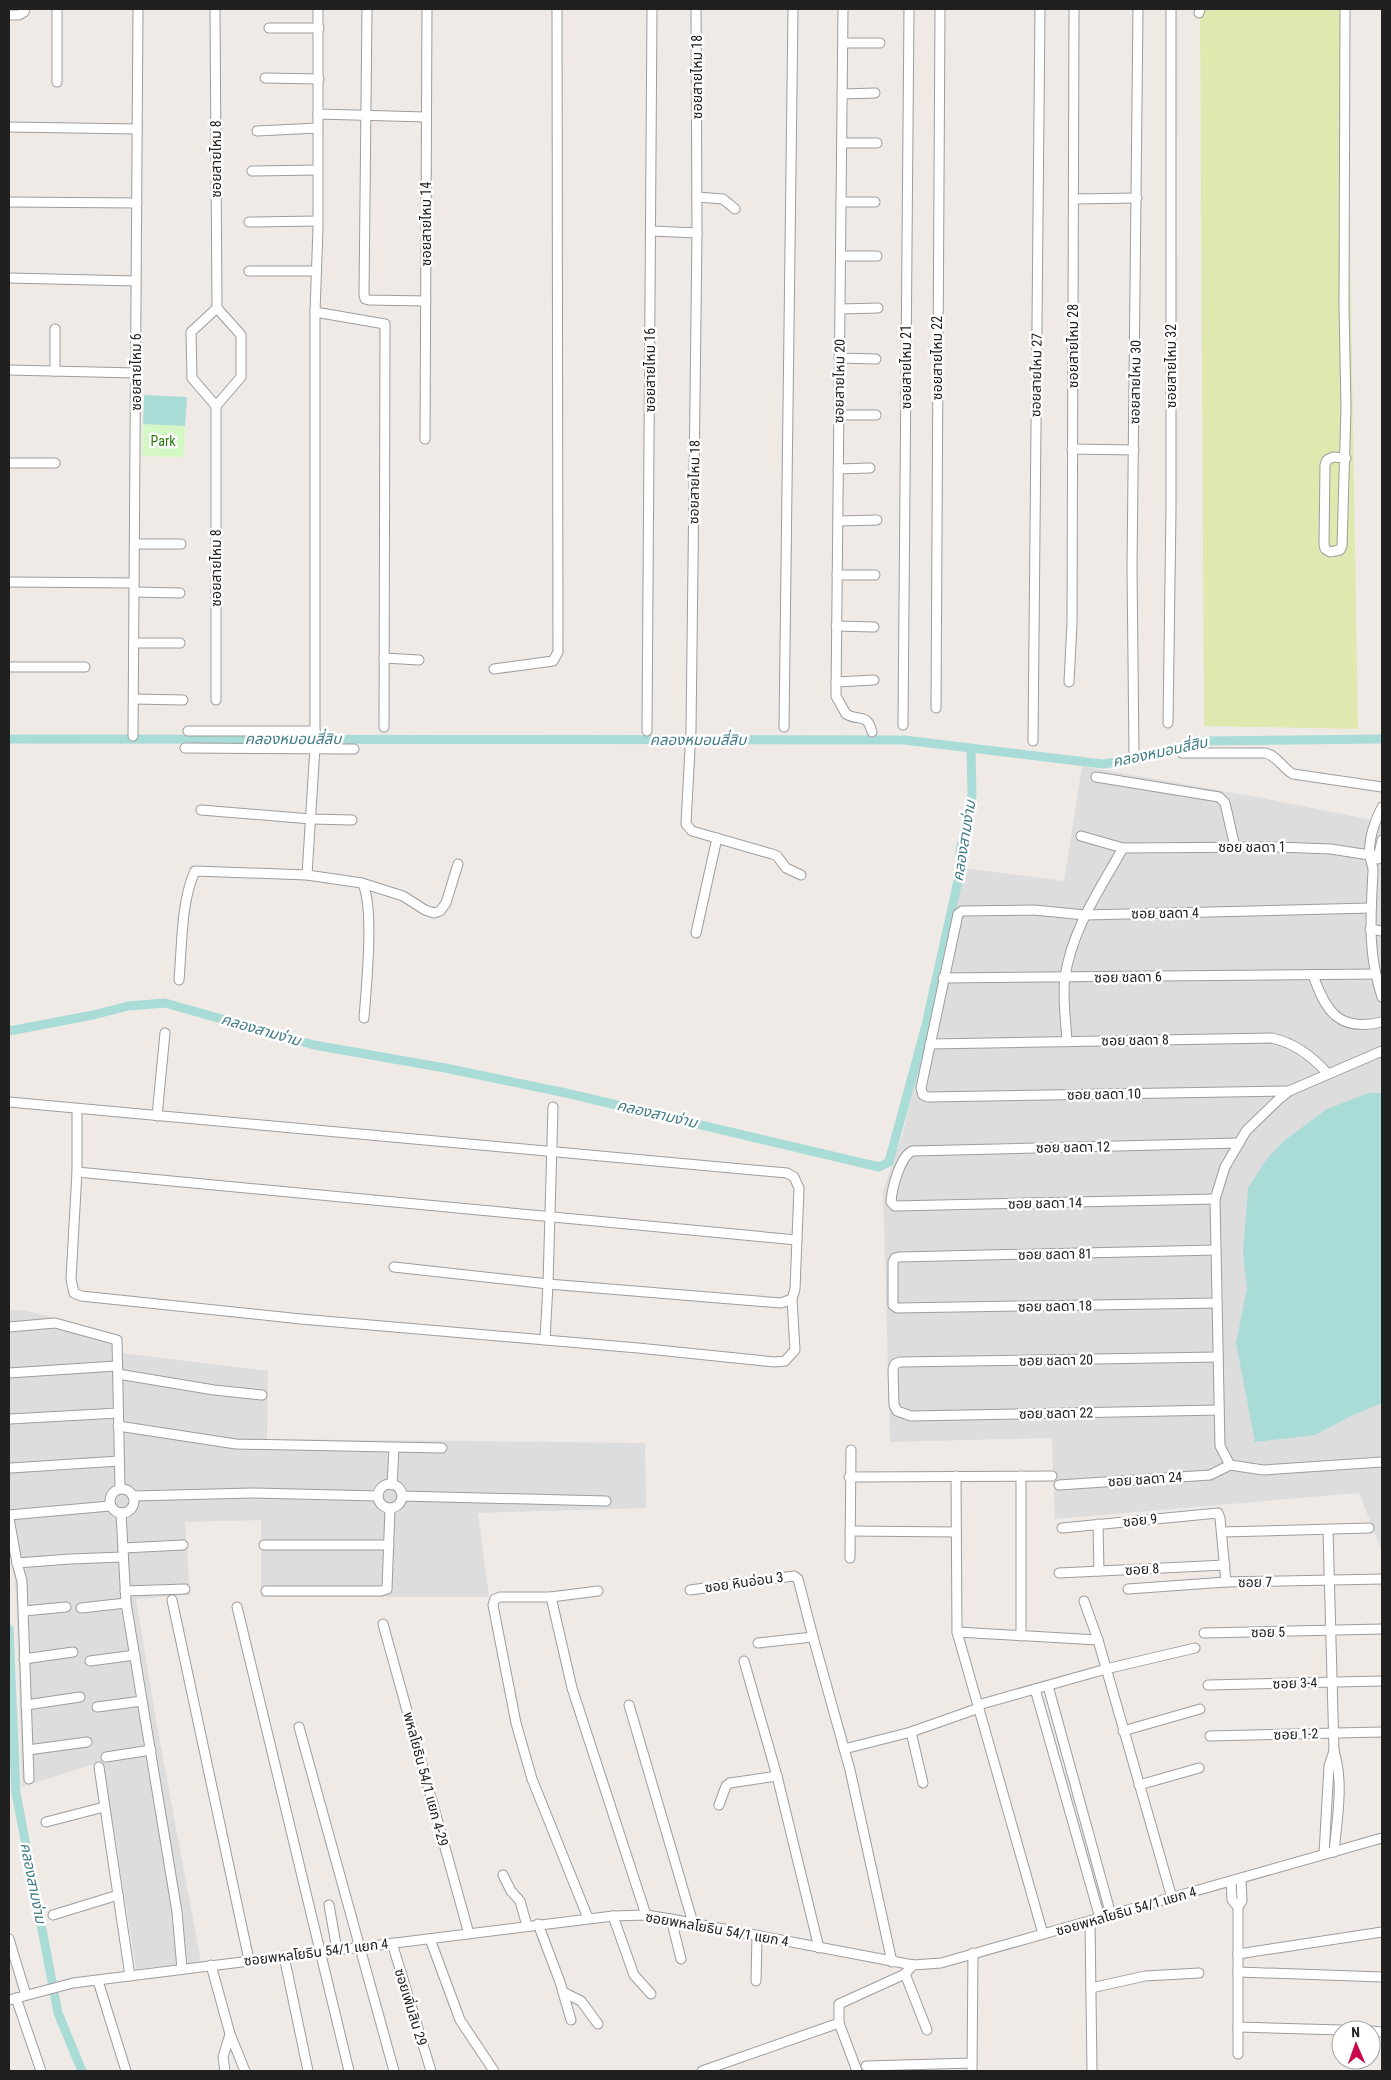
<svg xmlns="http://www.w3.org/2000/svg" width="1391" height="2080" viewBox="0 0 1391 2080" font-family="'Roboto Condensed','Noto Sans Thai',sans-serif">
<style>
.residential{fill:#dedddd}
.grass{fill:#dfe8af}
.park{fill:#d3f8c6}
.water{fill:#a9dcd6}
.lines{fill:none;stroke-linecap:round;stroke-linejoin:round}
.canal{stroke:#a9dcd6;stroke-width:9}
.minor-casing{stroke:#9d9d9d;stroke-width:11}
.minor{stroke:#fff;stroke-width:9}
.labels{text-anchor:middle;stroke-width:5;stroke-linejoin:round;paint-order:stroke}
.street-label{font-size:14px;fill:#202020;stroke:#fff}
.park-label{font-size:14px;fill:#2c7c10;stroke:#fff}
.water-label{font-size:15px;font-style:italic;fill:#407b86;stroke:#fff}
</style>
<rect width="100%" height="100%" fill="#f0eae7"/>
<g class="residential">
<polygon points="1082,766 1262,798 1382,822 1382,1551 1359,1493 1055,1519 1052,1438 890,1442 883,1191 903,1133 963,868 1064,881"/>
<polygon points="9,1310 24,1310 122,1336 121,1353 268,1371 267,1439 645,1443 646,1508 478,1513 489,1597 261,1597 261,1520 185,1522 190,1595 136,1599 156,1720 201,1962 136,1969 103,1761 22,1787 16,1593 9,1545"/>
</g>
<polygon class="grass" points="1200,9 1346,9 1358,729 1204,726"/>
<polygon class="park" points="143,424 185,426 184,457 142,456"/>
<g class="water">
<polygon points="144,395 187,397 185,426 143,424"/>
<polygon points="1368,1093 1382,1093 1382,1403 1351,1416 1315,1435 1255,1442 1236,1343 1247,1288 1243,1253 1248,1188 1265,1161 1285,1140 1327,1109"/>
</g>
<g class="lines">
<g class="canal">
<polyline points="9,739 904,740 1103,764 1139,759 1205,741 1382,739"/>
<polyline points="9,1031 93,1015 128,1006 165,1003 314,1045 445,1068 566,1093 879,1167 889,1162 926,1025 960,872 960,851 972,795 971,748"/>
<polyline points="9,1629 16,1793 58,2013 82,2071"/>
</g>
<defs>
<g id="minor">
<polyline points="215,9 217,308 241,335 241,377 216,406"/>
<polyline points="367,9 364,295 365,299 369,300 426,301"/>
<polyline points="696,9 697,233 691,730 686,824 692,831 772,854 777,856 786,868 801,875"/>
<path d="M 843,9 L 836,696 L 846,714 C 859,722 867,712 872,732"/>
<polyline points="1345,9 1344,306 1346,408 1342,546 1340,550 1330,552 1325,549 1324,544 1325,465 1327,460 1333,457 1346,458"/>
<polyline points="1199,13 1200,9"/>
<polyline points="9,15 19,15 24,12 25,9"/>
<polyline points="269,28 319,28"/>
<polyline points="843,43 880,43"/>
<polyline points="265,78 319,79"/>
<polyline points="57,82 57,9"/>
<polyline points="842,94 875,93"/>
<polyline points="318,114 425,117"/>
<polyline points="9,127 137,129"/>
<polyline points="257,131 318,128"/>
<polyline points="842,143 877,143"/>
<polyline points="252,171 317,170"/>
<polyline points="697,197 723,199 735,209"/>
<polyline points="1074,199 1137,198"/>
<polyline points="9,202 137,203"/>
<polyline points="841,202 875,202"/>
<polyline points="249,222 317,221"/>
<polyline points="651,231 697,233"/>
<polyline points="841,256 877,256"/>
<polyline points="249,271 316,271"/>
<polyline points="9,278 136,281"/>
<polyline points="840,309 878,308"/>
<polyline points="315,312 385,324 384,727"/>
<polyline points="55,329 55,371"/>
<polyline points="839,358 876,359"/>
<polyline points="9,370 136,373"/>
<polyline points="839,415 876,415"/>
<polyline points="425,439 427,9"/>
<polyline points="1072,449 1134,450"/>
<polyline points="9,463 55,463"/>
<polyline points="838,469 870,468"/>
<polyline points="838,521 877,520"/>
<polyline points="135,544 181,544"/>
<polyline points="837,575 875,575"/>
<polyline points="9,582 134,583"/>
<polyline points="134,592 180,593"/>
<polyline points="836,626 874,627"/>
<polyline points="134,643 180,643"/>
<polyline points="384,658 419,660"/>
<polyline points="9,667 85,667"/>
<polyline points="494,669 553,661 558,652 557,9"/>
<polyline points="836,682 874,680"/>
<polyline points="1069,682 1072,623 1074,9"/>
<polyline points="134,699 183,700"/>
<polyline points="216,700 216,406 192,378 191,332 217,308"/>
<polyline points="936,708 940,9"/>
<polyline points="1168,723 1171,509 1171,9"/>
<polyline points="903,725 909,9"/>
<polyline points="784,727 793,9"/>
<polyline points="188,731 315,731"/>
<polyline points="647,731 652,9"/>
<polyline points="133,736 138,9"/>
<polyline points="1033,741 1040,9"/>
<polyline points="185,748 354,749"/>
<path d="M 1182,753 L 1265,753 C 1278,756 1282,768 1293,774 L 1382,787"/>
<polyline points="1134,754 1132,568 1138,9"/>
<polyline points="1096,777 1219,797 1225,803 1235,847"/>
<path d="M 1382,807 C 1375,820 1368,840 1370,855 C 1370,861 1373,865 1373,870 C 1371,917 1367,951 1382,997"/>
<polyline points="201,810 311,819 352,820"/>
<polyline points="1081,836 1123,848 1277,847 1331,849 1382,857"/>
<polyline points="1378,859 1382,840"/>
<polyline points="307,875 315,747 315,312 318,228 318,9"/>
<polyline points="362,883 403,896 425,910 434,913 440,911 446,903 458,864"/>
<polyline points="1370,929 1382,931"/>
<polyline points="696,933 717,838"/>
<path d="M 1313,975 C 1326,1012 1339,1032 1382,1022"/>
<polyline points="943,978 1375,974"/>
<path d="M 179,980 C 182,946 181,901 195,871 L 307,875 L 362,883 C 375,904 366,990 364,1018"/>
<path d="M 1067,1042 C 1066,1022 1062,996 1065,977 C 1072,929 1100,889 1123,848"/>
<path d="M 930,1044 L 1272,1038 C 1295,1043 1313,1057 1328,1074"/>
<polyline points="1289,1091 928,1097 923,1095 921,1088 958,914 962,911 1034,910 1085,915 1370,908"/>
<polyline points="9,1102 787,1173 794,1177 799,1188 795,1289 792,1299 795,1350 785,1361 775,1362 638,1348 301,1319 81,1296 74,1293 71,1279 77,1172 77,1109"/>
<polyline points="157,1116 165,1033"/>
<polyline points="77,1172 797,1240"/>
<path d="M 1215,1199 L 895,1206 L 891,1202 C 892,1188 900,1157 912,1151 L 1239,1143"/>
<polyline points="1216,1250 899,1257 895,1258 893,1262 893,1305 897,1308 1217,1303"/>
<polyline points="394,1267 548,1284 781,1303 792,1299"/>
<polyline points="9,1327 55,1323 117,1340 120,1489"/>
<polyline points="545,1340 548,1284 553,1107"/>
<polyline points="1218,1357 900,1362 895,1364 893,1369 894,1405 897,1411 911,1416 1219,1410"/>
<polyline points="9,1373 116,1366"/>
<polyline points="118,1374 214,1390 262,1395"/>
<polyline points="10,1419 118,1413"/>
<polyline points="118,1426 236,1444 442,1448"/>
<polyline points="1230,1465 1220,1446 1215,1199 1225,1167 1246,1131 1278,1100 1289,1091 1382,1051"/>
<polyline points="1230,1465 1263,1470 1382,1462"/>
<polyline points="11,1468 119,1461"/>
<polyline points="956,1476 957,1632 1043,1934"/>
<polyline points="1021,1476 1021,1636"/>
<polyline points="849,1477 1052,1476"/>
<circle cx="390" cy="1496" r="12"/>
<polyline points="392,1485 394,1448"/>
<polyline points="1059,1485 1210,1475 1230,1465"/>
<circle cx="122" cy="1501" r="12"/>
<polyline points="133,1496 252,1493 378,1496"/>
<polyline points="402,1496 606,1501"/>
<polyline points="121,1513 126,1603 177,1912 182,1969"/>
<polyline points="9,1515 110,1506"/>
<polyline points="9,1518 17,1563"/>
<polyline points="1098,1524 1099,1571"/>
<polyline points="1062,1528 1218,1513 1220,1518 1226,1582"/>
<path d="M 1328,1530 L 1334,1751 C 1344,1783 1337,1819 1334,1852"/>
<polyline points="850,1531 956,1532"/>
<polyline points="1222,1532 1369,1528"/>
<polyline points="264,1545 389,1545"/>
<polyline points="123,1548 183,1545"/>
<polyline points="850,1558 851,1450"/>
<polyline points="1059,1573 1225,1565"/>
<polyline points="1128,1589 1226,1582 1382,1579"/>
<polyline points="690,1590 794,1576 798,1579 813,1637"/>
<polyline points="125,1591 185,1589"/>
<polyline points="266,1591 381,1591 387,1589 390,1508"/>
<polyline points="551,1597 572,1688 646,1915"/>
<polyline points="172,1600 249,1960"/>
<polyline points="1084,1601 1098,1640 1172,1898"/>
<polyline points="237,1607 349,2071"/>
<polyline points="81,1608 126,1603"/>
<polyline points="24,1611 66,1607"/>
<polyline points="383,1624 469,1934"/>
<polyline points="957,1632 1098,1640"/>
<polyline points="1204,1633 1382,1629"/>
<polyline points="758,1643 813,1637 850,1770 892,1962"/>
<polyline points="24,1659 73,1652"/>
<polyline points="90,1661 135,1655"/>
<polyline points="744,1661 777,1776 819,1948"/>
<polyline points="1208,1685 1382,1681"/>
<polyline points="1048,1686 1111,1915"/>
<polyline points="1035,1689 1100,1918"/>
<polyline points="26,1705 80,1697"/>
<polyline points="629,1705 693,1923"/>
<polyline points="978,1705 1106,1669 1195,1648"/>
<polyline points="97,1707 142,1701"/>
<polyline points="299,1727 394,2071"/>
<polyline points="1123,1731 1200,1709"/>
<polyline points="911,1732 923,1783"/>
<polyline points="1210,1736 1382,1732"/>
<polyline points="844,1749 911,1732 979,1708"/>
<polyline points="28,1750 87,1742"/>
<polyline points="106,1757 151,1750"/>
<polyline points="99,1767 130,1976"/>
<polyline points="29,1779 22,1581 17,1563 70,1559 123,1557"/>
<polyline points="1139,1785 1199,1768"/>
<polyline points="719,1805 726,1786 730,1783 777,1776"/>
<polyline points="46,1822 104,1807"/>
<polyline points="1324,1854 1329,1766 1334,1751"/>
<polyline points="503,1875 511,1891 520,1901 527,1926"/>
<polyline points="1231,1881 1232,1900 1238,1907"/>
<polyline points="329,1905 337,1950"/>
<polyline points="53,1915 118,1895"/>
<polyline points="613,1916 634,1975 651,1994"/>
<polyline points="588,1918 532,1779 516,1723 493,1605 495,1599 500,1597 551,1597 598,1591"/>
<polyline points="671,1919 681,1959"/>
<polyline points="1090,1921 1092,2071"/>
<polyline points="538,1924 560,1982 571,2020"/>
<polyline points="9,1939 26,1995"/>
<polyline points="430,1939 460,2020 494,2071"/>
<polyline points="392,1943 431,2071"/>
<polyline points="1238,1954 1382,1932"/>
<polyline points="284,1956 308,2071"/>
<polyline points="211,1965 230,2034 245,2071"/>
<polyline points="1238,1972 1382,1977"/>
<polyline points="905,1974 927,2030"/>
<polyline points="98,1981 126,2071"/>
<polyline points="756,1981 757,1936"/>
<polyline points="1091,1988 1145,1976 1199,1973"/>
<polyline points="563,1992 581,2001 598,2024"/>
<polyline points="16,1998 41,2071"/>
<polyline points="9,2000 73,1983 613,1916 646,1915 671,1919 913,1965 941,1963 1382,1838"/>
<polyline points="1238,2027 1341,2030"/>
<polyline points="1371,2031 1382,2032"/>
<polyline points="1238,2054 1238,1907 1242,1901 1241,1878"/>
<polyline points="866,2066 972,2063"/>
<polyline points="225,2071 223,2057 230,2034"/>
<polyline points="702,2071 839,2023"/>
<polyline points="857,2071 839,2023 839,2004 905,1974 913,1965"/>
<polyline points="972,2071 973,1953"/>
</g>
</defs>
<use href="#minor" class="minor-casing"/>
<use href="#minor" class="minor"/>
</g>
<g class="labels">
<g class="street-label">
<text transform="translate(697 77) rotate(-90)" y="5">ซอยสายไหม 18</text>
<text transform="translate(216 159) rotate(-90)" y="5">ซอยสายไหม 8</text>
<text transform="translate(426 224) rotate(-90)" y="5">ซอยสายไหม 14</text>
<text transform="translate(1073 346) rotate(-90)" y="5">ซอยสายไหม 28</text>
<text transform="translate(937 358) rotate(-90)" y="5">ซอยสายไหม 22</text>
<text transform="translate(1171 366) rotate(-90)" y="5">ซอยสายไหม 32</text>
<text transform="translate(906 367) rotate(-90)" y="5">ซอยสายไหม 21</text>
<text transform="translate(650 370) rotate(-90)" y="5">ซอยสายไหม 16</text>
<text transform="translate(136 372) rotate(-90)" y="5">ซอยสายไหม 6</text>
<text transform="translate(1036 375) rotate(-89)" y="5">ซอยสายไหม 27</text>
<text transform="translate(839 381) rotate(-89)" y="5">ซอยสายไหม 20</text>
<text transform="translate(1135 382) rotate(-89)" y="5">ซอยสายไหม 30</text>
<text transform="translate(694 482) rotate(-89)" y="5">ซอยสายไหม 18</text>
<text transform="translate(216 568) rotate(-90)" y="5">ซอยสายไหม 8</text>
<text x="1252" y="852">ซอย ชลดา 1</text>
<text transform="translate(1165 913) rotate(-1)" y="5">ซอย ชลดา 4</text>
<text transform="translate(1128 977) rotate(-1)" y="5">ซอย ชลดา 6</text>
<text transform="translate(1135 1040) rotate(-1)" y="5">ซอย ชลดา 8</text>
<text transform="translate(1104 1094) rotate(-1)" y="5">ซอย ชลดา 10</text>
<text transform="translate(1073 1147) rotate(-1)" y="5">ซอย ชลดา 12</text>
<text transform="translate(1045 1203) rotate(-1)" y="5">ซอย ชลดา 14</text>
<text transform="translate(1055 1254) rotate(-1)" y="5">ซอย ชลดา 81</text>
<text transform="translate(1055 1306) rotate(-1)" y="5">ซอย ชลดา 18</text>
<text transform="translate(1056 1360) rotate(-1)" y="5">ซอย ชลดา 20</text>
<text transform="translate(1056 1413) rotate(-1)" y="5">ซอย ชลดา 22</text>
<text transform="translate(1145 1479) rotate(-4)" y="5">ซอย ชลดา 24</text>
<text transform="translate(1140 1520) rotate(-6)" y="5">ซอย 9</text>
<text transform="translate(1142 1569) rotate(-3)" y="5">ซอย 8</text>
<text transform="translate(744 1582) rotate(-8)" y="5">ซอย หินอ่อน 3</text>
<text transform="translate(1255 1582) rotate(-1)" y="5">ซอย 7</text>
<text transform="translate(1268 1632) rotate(-1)" y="5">ซอย 5</text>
<text transform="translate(1295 1683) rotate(-2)" y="5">ซอย 3-4</text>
<text transform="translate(1296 1734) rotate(-2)" y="5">ซอย 1-2</text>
<text transform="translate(426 1779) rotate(75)" y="5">พหลโยธิน 54/1 แยก 4-29</text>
<text transform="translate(1126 1911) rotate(-16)" y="5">ซอยพหลโยธิน 54/1 แยก 4</text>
<text transform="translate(717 1929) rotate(10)" y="5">ซอยพหลโยธิน 54/1 แยก 4</text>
<text transform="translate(316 1952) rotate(-7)" y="5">ซอยพหลโยธิน 54/1 แยก 4</text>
<text transform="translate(411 2007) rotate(73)" y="5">ซอยเพิ่มสิน 29</text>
</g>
<g class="park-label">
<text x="163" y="446">Park</text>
</g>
<g class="water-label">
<text x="293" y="744">คลองหมอนสี่สิบ</text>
<text x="698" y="745">คลองหมอนสี่สิบ</text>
<text transform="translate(1160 752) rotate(-12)" y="5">คลองหมอนสี่สิบ</text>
<text transform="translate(964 841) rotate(-81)" y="5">คลองสามง่าม</text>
<text transform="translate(261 1030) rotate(16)" y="5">คลองสามง่าม</text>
<text transform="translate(657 1114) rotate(13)" y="5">คลองสามง่าม</text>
<text transform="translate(33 1883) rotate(79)" y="5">คลองสามง่าม</text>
</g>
</g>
<rect width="1391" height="2080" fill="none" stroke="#202020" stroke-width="20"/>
<g transform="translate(1356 2045) rotate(358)"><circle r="24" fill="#ffffff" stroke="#a6a6a6"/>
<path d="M0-4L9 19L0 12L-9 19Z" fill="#c9074a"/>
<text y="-8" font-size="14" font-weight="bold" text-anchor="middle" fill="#202020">N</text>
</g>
</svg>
